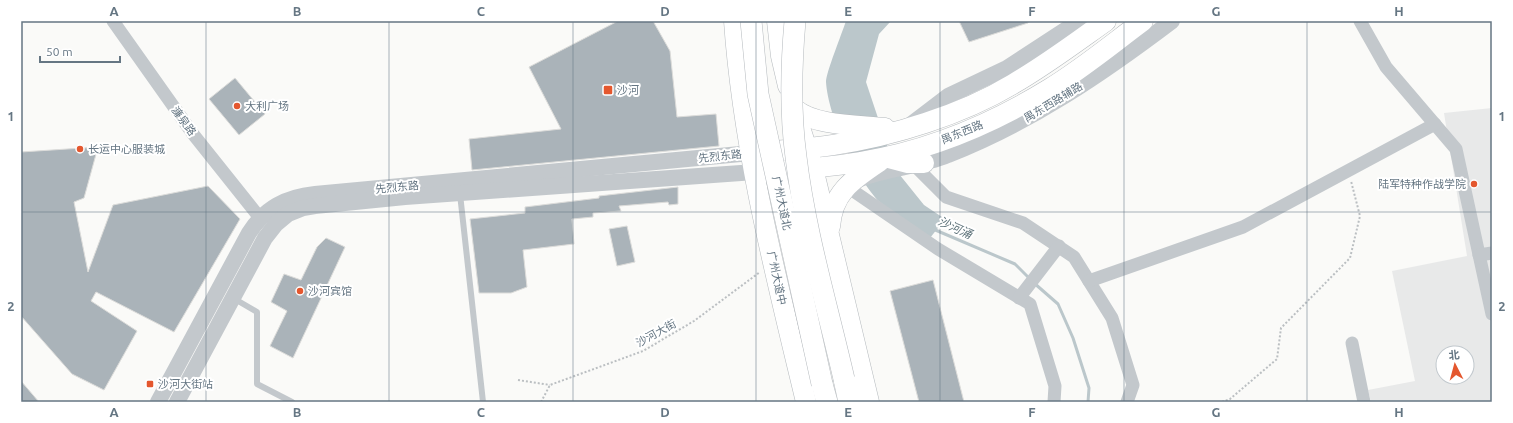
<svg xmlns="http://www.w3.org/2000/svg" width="1513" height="423" viewBox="0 0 1513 423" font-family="Ubuntu,'Noto Sans SC',sans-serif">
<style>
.built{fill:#e8e9e9;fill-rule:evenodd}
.water{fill:#bbc7cb}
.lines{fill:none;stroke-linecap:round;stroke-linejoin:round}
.stream{stroke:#bbc7cb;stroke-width:3}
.building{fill:#aab3b9;stroke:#dcdcda}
.primary-casing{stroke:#b5babe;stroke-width:21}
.trunk-casing{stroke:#b4b9bd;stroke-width:22}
.path{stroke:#bbbfc2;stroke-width:2;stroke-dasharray:2 2;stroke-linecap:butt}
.service{stroke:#c3c8cc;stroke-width:6}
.minor{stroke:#c3c8cc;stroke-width:13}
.tertiary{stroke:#c3c8cc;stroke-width:16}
.primary{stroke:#fff;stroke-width:20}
.trunk{stroke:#fff;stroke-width:21}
.trunk-bridge-casing{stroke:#b4b9bd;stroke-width:22;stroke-linecap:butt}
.trunk-bridge{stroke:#fff;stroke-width:21}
.grid{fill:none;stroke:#657683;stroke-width:1;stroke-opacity:0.55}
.poi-dot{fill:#e4572e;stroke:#fff;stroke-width:1.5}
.labels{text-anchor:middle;stroke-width:4;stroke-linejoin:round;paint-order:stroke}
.poi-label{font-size:11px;fill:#657683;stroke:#fff;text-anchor:start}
.street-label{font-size:11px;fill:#657683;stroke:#fff}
.water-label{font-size:12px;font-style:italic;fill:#60757c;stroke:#fff}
.neatline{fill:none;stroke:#657683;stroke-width:1.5}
.grid-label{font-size:13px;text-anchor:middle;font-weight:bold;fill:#657683}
</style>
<rect width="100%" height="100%" fill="#fafaf8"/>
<path class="built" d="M 1492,108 L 1492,402 L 1371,402 L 1368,390 L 1415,381 L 1392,271 L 1467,256 L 1444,113 ZM 1443,353 L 1467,353 L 1467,377 L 1443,377 Z"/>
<path class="water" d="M 846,21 L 891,21 L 879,34 L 866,82 L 895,169 L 924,205 L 945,219 L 930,238 C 915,228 899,219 885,207 C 858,185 828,116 826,82 C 826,73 842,33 846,21 Z"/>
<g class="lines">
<g class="stream">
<polyline points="933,229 1015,264 1030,279"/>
<polyline points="1034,283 1058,304 1073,338 1089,388 1088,402"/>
</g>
</g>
<g class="building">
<polygon points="618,21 653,21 670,51 677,117 716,114 719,146 472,170 469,139 561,129 529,67"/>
<polygon points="959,21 1028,21 1028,23 969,42"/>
<polygon points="235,78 265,114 239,135 209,99"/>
<polygon points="98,147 84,198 74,202 88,272 113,205 208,186 240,219 174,332 96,292 91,301 137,331 104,390 72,374 21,316 21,152"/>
<polygon points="678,187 678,204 669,205 668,202 619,206 621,211 593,213 593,217 572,219 574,244 523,250 527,287 511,293 479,293 470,219 525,213 525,207 599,198 599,196"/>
<polygon points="627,226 635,262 617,266 609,229"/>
<polygon points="326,238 345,247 293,358 270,346 287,311 271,302 284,274 301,280 317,247"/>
<polygon points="933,280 964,402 919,402 890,291"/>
<polygon points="21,381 39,402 21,402"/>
</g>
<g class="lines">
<defs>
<g id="primary">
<path d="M 734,21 C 743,150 776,277 806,402"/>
<polyline points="777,21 781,56 788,86"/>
<path d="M 795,109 C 814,126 860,125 885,128"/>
<polyline points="796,115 813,168 869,402"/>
<path d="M 755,153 C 781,150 807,149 833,145 C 893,136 961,115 1013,84 C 1046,65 1075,43 1106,21"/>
<polyline points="889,158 908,163 924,163"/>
<path d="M 755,172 C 790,170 825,168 860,162 C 927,151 992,124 1049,89 C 1082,69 1112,44 1143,21"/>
<path d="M 830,227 C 832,193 852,180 879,162"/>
</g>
<g id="trunk">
<polyline points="844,379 849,402"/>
<polyline points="822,384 827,402"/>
</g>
</defs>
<use href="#primary" class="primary-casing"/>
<use href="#trunk" class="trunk-casing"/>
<g class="path">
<polyline points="518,380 550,385"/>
<polyline points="541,402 550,385 643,351 694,321 760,272"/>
<polyline points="1222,402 1230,399 1277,359 1281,328 1350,258 1360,216 1351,181"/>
</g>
<g class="service">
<polyline points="460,194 483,402"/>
<polyline points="233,298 257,312 257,384 292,402"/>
</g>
<g class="minor">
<polyline points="113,21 193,134 260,218"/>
<polyline points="1360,21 1386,67 1456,149 1492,314"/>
<polyline points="914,165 946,197 1023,223 1074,257 1112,318 1133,385 1127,402"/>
<polyline points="846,186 938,249 1030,304 1055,386 1054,402"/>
<polyline points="1479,255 1492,253"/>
<polyline points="1089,281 1243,227 1435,124"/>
<polyline points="1019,298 1059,246"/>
<polyline points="1352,343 1364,402"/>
</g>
<g class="tertiary">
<polyline points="910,125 948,96 1007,68 1079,21"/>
<path d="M 860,179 C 888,168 920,167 948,155 C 1030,123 1102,74 1172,21"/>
<path d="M 158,402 L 249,233 C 265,208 286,197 315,194 L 751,153"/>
<polyline points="177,402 265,238 276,224 288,214 303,208 315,206 405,197 755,172"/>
</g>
<use href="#primary" class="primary"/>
<use href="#trunk" class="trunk"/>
<defs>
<g id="trunk-bridge">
<polyline points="751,21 758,94 822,384"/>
<path d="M 795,21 C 791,66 790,112 796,157 C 805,232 827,305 844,379"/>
</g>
</defs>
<use href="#trunk-bridge" class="trunk-bridge-casing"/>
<use href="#trunk-bridge" class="trunk-bridge"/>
</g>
<path class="grid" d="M 206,21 L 206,402M 389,21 L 389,402M 573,21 L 573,402M 756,21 L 756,402M 940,21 L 940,402M 1124,21 L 1124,402M 1307,21 L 1307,402M 21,212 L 1492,212"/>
<g class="poi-dot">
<rect x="603" y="85" width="10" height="10" rx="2"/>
<circle cx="237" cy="106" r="4"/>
<circle cx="80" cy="149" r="4"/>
<circle cx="1474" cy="184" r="4"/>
<circle cx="300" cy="291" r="4"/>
<rect x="146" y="380" width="8" height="8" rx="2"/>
</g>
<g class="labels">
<g class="poi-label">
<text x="617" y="94">沙河</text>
<text x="245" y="110">大利广场</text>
<text x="88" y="153">长运中心服装城</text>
<text x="1466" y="188" text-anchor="end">陆军特种作战学院</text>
<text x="308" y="295">沙河宾馆</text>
<text x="158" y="388">沙河大街站</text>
</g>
<g class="street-label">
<text transform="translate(1053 102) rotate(-31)" y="4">禺东西路辅路</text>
<text transform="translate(184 121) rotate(54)" y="4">濂泉路</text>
<text transform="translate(962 132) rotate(-22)" y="4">禺东西路</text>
<text transform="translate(720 156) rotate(-6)" y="4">先烈东路</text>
<text transform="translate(397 187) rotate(-5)" y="4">先烈东路</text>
<text transform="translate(782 203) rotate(78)" y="4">广州大道北</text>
<text transform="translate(777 278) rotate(78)" y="4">广州大道中</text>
<text transform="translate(656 333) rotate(-29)" y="4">沙河大街</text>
</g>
<g class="water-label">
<text transform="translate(955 228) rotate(24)" y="4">沙河涌</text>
</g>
</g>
<rect width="1513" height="423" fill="none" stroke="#ffffff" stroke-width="44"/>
<g transform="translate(1455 365) rotate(354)"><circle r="19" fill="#ffffff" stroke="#c1c8cd"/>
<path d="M0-3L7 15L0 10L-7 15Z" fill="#e4572e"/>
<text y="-6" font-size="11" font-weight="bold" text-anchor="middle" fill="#657683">北</text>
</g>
<path d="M40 56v6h80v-6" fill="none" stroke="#657683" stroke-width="2"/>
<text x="46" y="56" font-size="12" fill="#657683" stroke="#ffffff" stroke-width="3" paint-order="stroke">50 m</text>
<rect x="22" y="22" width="1469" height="379" class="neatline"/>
<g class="grid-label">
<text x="114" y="16">A</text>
<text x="297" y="16">B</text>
<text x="481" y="16">C</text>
<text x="665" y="16">D</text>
<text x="848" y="16">E</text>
<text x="1032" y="16">F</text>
<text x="1216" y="16">G</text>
<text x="1399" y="16">H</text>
<text x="11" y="121">1</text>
<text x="1502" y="121">1</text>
<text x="11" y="311">2</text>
<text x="1502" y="311">2</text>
<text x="114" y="417">A</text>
<text x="297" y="417">B</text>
<text x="481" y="417">C</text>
<text x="665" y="417">D</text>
<text x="848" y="417">E</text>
<text x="1032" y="417">F</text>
<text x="1216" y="417">G</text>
<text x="1399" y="417">H</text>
</g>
</svg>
